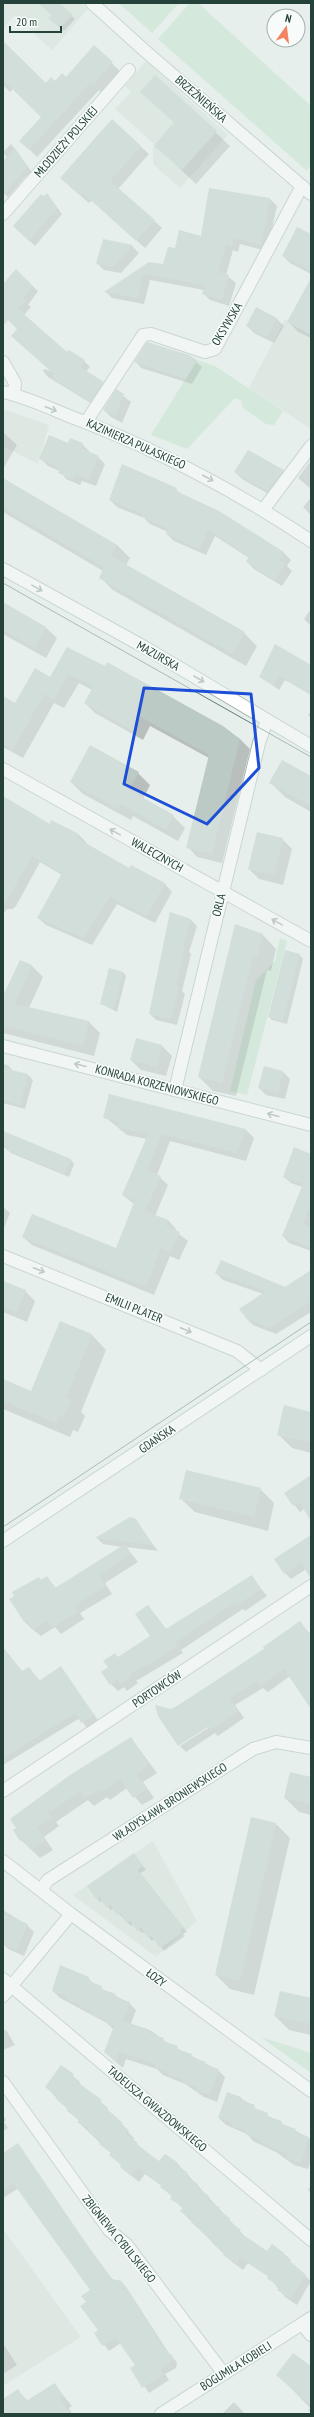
<svg xmlns="http://www.w3.org/2000/svg" width="314" height="2417" viewBox="0 0 314 2417" font-family="'PT Sans Narrow',sans-serif">
<style>
.built{fill:#d4dfda}
.green{fill:#bfe0c8}
.shadow{fill:#0003}
.building{fill:#bbcac4}
.lines{fill:none;stroke-linecap:round;stroke-linejoin:round}
.street-casing{stroke:#a8b8b2;stroke-width:14}
.secondary-casing{stroke:#a4bbb3;stroke-width:14}
.street{stroke:#fff;stroke-width:12}
.secondary{stroke:#fff;stroke-width:12}
.tram{stroke:#5f7d75;stroke-width:1}
.oneway{stroke:#92a09c}
.marked{fill:none;stroke:#1d4ed8;stroke-width:3;stroke-linejoin:round}
.labels{text-anchor:middle;stroke-width:3.5;stroke-linejoin:round;paint-order:stroke}
.street-label{font-size:12px;fill:#24423a;stroke:#f7fbf9}
</style>
<rect width="100%" height="100%" fill="#e6efeb"/>
<g class="built">
<polygon points="3,3 81,3 88,9 52,50 14,15 3,29"/>
<polygon points="146,61 228,135 180,188 153,164 153,143 115,109 131,92 125,86"/>
<polygon points="311,306 311,429 249,388 285,319 299,328"/>
<polygon points="3,409 49,425 38,464 3,446"/>
<polygon points="153,1841 197,1921 156,1957 73,1895"/>
<polygon points="3,2229 81,2337 3,2386"/>
</g>
<g class="green">
<polygon points="119,3 179,3 152,33"/>
<polygon points="190,3 198,3 311,106 311,163 307,171 158,39"/>
<polygon points="197,360 215,366 283,411 274,425 266,424 243,408 241,400 235,398 187,449 151,435"/>
<polygon points="280,938 287,941 247,1095 230,1091 256,980 275,961"/>
<polygon points="261,2037 311,2053 311,2073"/>
</g>
<g class="shadow">
<polygon points="39,3 61,3 60,4 75,19 64,31 53,21 52,15"/>
<polygon points="3,46 46,84 66,79 94,47 120,71 101,93 99,90 37,157 29,149 42,117 13,89 10,92 3,85"/>
<polygon points="155,76 230,146 196,184 155,145 175,123 156,106"/>
<polygon points="112,121 149,154 118,189 162,228 145,248 92,200 89,203 69,186"/>
<polygon points="11,144 34,175 31,178 27,175 8,197 3,193 3,166 8,159 3,152"/>
<polygon points="210,189 270,199 277,206 267,251 240,244 238,252 233,250 226,275 236,283 229,306 210,300 203,293 204,290 150,280 144,304 112,298 106,292 149,263 163,265 202,237"/>
<polygon points="47,194 62,214 35,246 20,232"/>
<polygon points="311,235 311,274 290,263 283,256"/>
<polygon points="132,246 139,253 121,273 104,270 97,263"/>
<polygon points="16,271 38,291 28,305 31,307 24,315 67,354 84,361 90,367 86,372 109,388 97,407 48,377 43,371 44,369 51,371 18,329 3,315 3,285"/>
<polygon points="311,288 311,338 298,332 289,322"/>
<polygon points="256,308 277,319 284,326 274,343 254,333 247,326"/>
<polygon points="188,356 202,367 192,384 141,368 136,362"/>
<polygon points="117,391 131,402 122,423 111,417 104,410"/>
<polygon points="3,432 17,445 3,469"/>
<polygon points="68,444 82,444 89,451 88,453 98,457 105,464 96,486 82,481 80,485 66,479 60,471 48,466 41,459"/>
<polygon points="309,463 311,465 311,489 298,478"/>
<polygon points="283,470 290,477 274,497 242,479 235,472"/>
<polygon points="3,479 117,545 130,558 126,565 244,633 257,646 246,666 113,590 100,577 103,571 3,512"/>
<polygon points="171,486 183,495 219,512 284,553 291,560 287,566 292,571 282,586 254,569 247,562 249,558 215,536 206,555 174,541 167,534 168,532 150,524 144,518 117,507 110,500"/>
<polygon points="311,498 311,515 303,507"/>
<polygon points="3,603 46,628 57,638 46,658 3,634"/>
<polygon points="311,609 311,626 304,619"/>
<polygon points="67,648 240,739 250,749 222,863 197,857 188,847 209,758 150,726 143,740 95,713 85,703 92,690 79,683 64,708 54,703 23,758 3,747 3,697 16,705 51,678"/>
<polygon points="311,666 311,695 285,680 279,690 260,676"/>
<polygon points="311,711 311,718 308,715"/>
<polygon points="138,773 150,785 143,799 173,816 185,828 178,841 133,816 131,820 83,794 71,782"/>
<polygon points="311,777 311,812 285,797 271,783"/>
<polygon points="3,797 50,825 61,825 79,835 86,842 85,844 130,869 131,866 165,884 172,892 155,923 117,904 92,945 46,925 38,918 62,875 40,862 16,906 13,909 7,909 3,914"/>
<polygon points="282,839 292,849 283,885 259,879 249,869"/>
<polygon points="170,913 191,920 197,926 189,952 191,954 182,991 185,994 177,1025 156,1020 150,1014"/>
<polygon points="262,934 276,949 271,971 267,970 236,1096 213,1091 199,1077"/>
<polygon points="286,951 300,955 303,959 287,1024 272,1020 269,1017"/>
<polygon points="20,961 32,966 43,977 29,1008 89,1022 100,1033 94,1056 3,1033 3,999"/>
<polygon points="123,972 126,976 117,1012 102,1004"/>
<polygon points="137,1040 162,1046 172,1056 166,1076 141,1070 131,1060"/>
<polygon points="3,1064 8,1065 13,1071 28,1075 33,1080 25,1109 3,1103"/>
<polygon points="264,1067 283,1072 290,1079 285,1099 266,1095 259,1088"/>
<polygon points="110,1096 246,1130 254,1138 246,1161 170,1141 157,1175 168,1185 155,1216 168,1220 176,1229 175,1231 188,1241 179,1260 170,1256 154,1295 32,1245 23,1237 116,1250 134,1204 123,1195 147,1139 127,1135 105,1117"/>
<polygon points="4,1133 71,1160 74,1164 69,1177 11,1153 3,1146"/>
<polygon points="311,1155 310,1229 311,1251 289,1243 283,1236 302,1187 291,1183 284,1177"/>
<polygon points="3,1207 10,1213 3,1230"/>
<polygon points="311,1271 311,1312 276,1334 253,1325 246,1318 263,1294 223,1280 216,1273 285,1289"/>
<polygon points="3,1282 25,1291 35,1301 27,1322 3,1312"/>
<polygon points="61,1323 92,1335 106,1350 81,1412 85,1416 78,1432 73,1430 70,1437 3,1409 3,1380 32,1392"/>
<polygon points="311,1413 311,1453 292,1448 278,1434"/>
<polygon points="311,1479 311,1519 304,1509 300,1512 285,1493"/>
<polygon points="260,1489 274,1503 268,1531 195,1512 180,1498"/>
<polygon points="135,1520 158,1551 126,1547 138,1562 105,1583 112,1594 80,1613 84,1619 61,1634 55,1627 41,1636 32,1629 25,1622 39,1578 42,1581 47,1578 57,1589 123,1547 103,1544 97,1538"/>
<polygon points="311,1536 311,1566 291,1579 285,1573"/>
<polygon points="251,1576 267,1596 245,1611 243,1609 181,1650 183,1653 136,1681 138,1683 127,1691 124,1687 118,1691 111,1684 119,1658 151,1636 148,1606 167,1630"/>
<polygon points="300,1622 311,1635 311,1707 290,1676 268,1692 263,1688 235,1705 244,1718 218,1736 215,1733 186,1752 180,1746 213,1725 171,1710 265,1649"/>
<polygon points="8,1654 23,1672 29,1668 40,1681 61,1668 98,1720 87,1728 80,1718 3,1765 3,1658"/>
<polygon points="131,1738 157,1773 143,1782 154,1798 142,1805 127,1788 110,1800 107,1797 94,1806 88,1800 56,1822 59,1826 44,1837 53,1850 40,1858 21,1840 15,1830"/>
<polygon points="311,1779 311,1815 299,1812 285,1798"/>
<polygon points="276,1824 290,1838 254,1995 230,1989 216,1975"/>
<polygon points="137,1858 146,1870 140,1873 187,1932 183,1934 185,1936 164,1951 155,1939 152,1941 144,1932 142,1933 134,1924 131,1926 114,1909 111,1910 103,1900 100,1902 88,1886"/>
<polygon points="3,1910 27,1925 34,1932 24,1956 10,1950 3,1944"/>
<polygon points="88,1978 95,1985 129,2003 136,2010 131,2024 150,2030 169,2044 218,2070 225,2077 217,2102 204,2097 185,2084 163,2075 157,2069 126,2059 123,2068 112,2059 114,2030 107,2023 60,1998 53,1991"/>
<polygon points="311,1999 311,2035 289,2030 275,2016"/>
<polygon points="6,2030 15,2045 3,2050 3,2031"/>
<polygon points="61,2066 80,2082 79,2084 83,2088 108,2108 107,2110 129,2131 128,2132 134,2138 132,2140 144,2150 159,2163 165,2155 177,2163 247,2239 267,2253 284,2254 291,2260 289,2262 311,2281 297,2305 285,2297 269,2277 248,2263 243,2270 232,2262 181,2211 183,2209 162,2186 145,2174 139,2182 121,2167 122,2166 112,2154 78,2122 79,2121 46,2087"/>
<polygon points="228,2094 241,2098 259,2111 309,2138 311,2140 311,2160 308,2169 294,2165 276,2152 253,2141 247,2134 226,2125 219,2118"/>
<polygon points="3,2115 6,2120 4,2122 8,2128 3,2131"/>
<polygon points="18,2144 92,2252 113,2280 121,2281 126,2287 170,2355 177,2362 176,2368 165,2374 169,2380 149,2393 132,2369 137,2365 121,2343 109,2351 95,2333 99,2330 87,2302 92,2290 19,2188 3,2198 3,2154"/>
<polygon points="311,2185 311,2193 308,2190"/>
<polygon points="3,2343 17,2365 3,2374"/>
<polygon points="311,2369 311,2413 308,2410 310,2408 289,2386"/>
<polygon points="54,2384 72,2406 69,2408 72,2414 3,2414 3,2400 18,2391 28,2401"/>
<polygon points="234,2402 245,2414 222,2414"/>
</g>
<g class="building">
<polygon points="38,3 60,3 73,15 60,28 48,18 51,15"/>
<polygon points="3,41 46,83 51,77 55,81 62,73 66,77 94,45 113,62 93,85 90,83 29,150 19,141 41,117 3,80"/>
<polygon points="155,75 217,131 182,170 154,146 174,122 140,92"/>
<polygon points="112,119 141,146 110,181 155,220 136,241 83,193 81,196 60,178"/>
<polygon points="15,148 28,167 3,195 3,161"/>
<polygon points="209,188 270,198 261,245 234,238 232,246 226,244 218,272 229,275 222,300 202,294 205,285 143,274 138,298 104,292 149,262 163,264 168,247 175,248 179,230 201,236"/>
<polygon points="47,193 57,208 29,241 13,226 41,194 44,196"/>
<polygon points="297,227 311,234 311,271 282,256"/>
<polygon points="103,239 133,245 113,267 96,264"/>
<polygon points="16,269 32,285 31,290 23,298 26,300 18,309 67,352 69,350 85,360 80,367 104,382 90,402 52,378 54,374 11,336 17,329 8,320 3,326 3,284"/>
<polygon points="311,278 311,335 287,322"/>
<polygon points="256,307 277,318 267,337 246,326"/>
<polygon points="147,342 189,355 197,360 186,379 134,362"/>
<polygon points="116,389 124,394 115,416 103,410"/>
<polygon points="49,435 68,443 70,438 83,443 81,448 99,456 89,480 75,474 73,479 58,473 60,468 39,459"/>
<polygon points="248,450 284,470 267,491 234,472"/>
<polygon points="122,464 177,488 176,491 219,511 284,552 279,560 285,564 275,580 246,562 249,556 208,530 199,549 166,534 168,529 142,517 143,514 109,500"/>
<polygon points="3,478 117,545 111,556 245,632 232,654 99,578 104,567 3,508"/>
<polygon points="3,602 46,627 35,648 3,630"/>
<polygon points="275,644 311,665 311,694 279,676 274,686 259,677"/>
<polygon points="67,647 105,666 107,662 223,726 240,739 212,854 186,848 209,755 141,717 133,731 84,703 93,687 69,674 54,700 44,694 13,750 3,744 3,696 15,703 35,668 50,677"/>
<polygon points="90,745 139,772 129,790 174,815 166,830 121,804 118,809 70,782"/>
<polygon points="282,760 311,776 311,806 269,783"/>
<polygon points="3,796 50,824 51,820 79,834 77,838 129,868 131,865 165,883 147,916 110,897 84,938 37,918 62,873 32,856 3,907"/>
<polygon points="257,832 283,838 274,875 248,869"/>
<polygon points="170,912 191,919 183,946 185,947 176,986 179,987 171,1019 149,1014"/>
<polygon points="235,924 263,934 257,957 253,956 222,1083 198,1077"/>
<polygon points="285,950 300,954 283,1021 268,1017"/>
<polygon points="20,960 32,965 15,1004 89,1021 83,1046 6,1026 3,1032 3,996"/>
<polygon points="109,968 123,972 114,1009 100,1004"/>
<polygon points="136,1038 162,1045 157,1067 130,1060"/>
<polygon points="264,1066 283,1071 278,1093 258,1088"/>
<polygon points="3,1068 28,1074 20,1105 3,1100"/>
<polygon points="109,1094 246,1129 237,1153 162,1134 147,1170 161,1176 145,1211 168,1220 166,1226 180,1232 170,1252 161,1248 146,1287 22,1237 32,1214 116,1248 135,1200 122,1195 148,1134 118,1127 119,1122 103,1118"/>
<polygon points="3,1131 71,1159 65,1174 7,1150 8,1147 3,1145"/>
<polygon points="294,1147 311,1154 311,1204 303,1224 311,1228 311,1248 282,1236 303,1184 283,1177"/>
<polygon points="221,1260 285,1287 311,1270 311,1301 269,1328 246,1318 239,1309 266,1291 215,1273"/>
<polygon points="3,1281 26,1290 17,1312 3,1307"/>
<polygon points="60,1321 92,1334 66,1398 71,1400 63,1418 59,1416 56,1423 3,1401 3,1379 31,1391"/>
<polygon points="284,1405 311,1412 311,1443 277,1435"/>
<polygon points="186,1470 261,1488 254,1517 179,1499"/>
<polygon points="311,1475 311,1521 299,1502 293,1506 284,1493"/>
<polygon points="130,1517 136,1519 153,1545 95,1538"/>
<polygon points="311,1535 311,1579 301,1563 284,1574 274,1559"/>
<polygon points="125,1544 131,1554 99,1576 106,1586 74,1606 78,1612 53,1627 47,1621 33,1630 27,1621 25,1623 9,1599 14,1596 12,1592 39,1577 41,1580 47,1576 55,1588"/>
<polygon points="252,1575 261,1589 237,1605 236,1602 212,1618 175,1643 177,1646 151,1663 130,1673 132,1676 120,1684 117,1680 110,1685 101,1672 108,1667 103,1661 115,1653 118,1657 150,1636 135,1614 148,1605 166,1629"/>
<polygon points="300,1621 311,1637 311,1709 284,1669 260,1686 257,1681 229,1698 238,1711 210,1730 208,1727 178,1746 158,1716 155,1705 171,1709 179,1705 264,1649 263,1647"/>
<polygon points="3,1647 22,1671 29,1667 39,1681 61,1666 94,1715 81,1723 76,1713 3,1758"/>
<polygon points="131,1737 149,1764 136,1774 147,1789 133,1798 120,1779 101,1792 99,1790 85,1798 81,1791 48,1813 52,1818 37,1828 45,1841 31,1850 23,1839 20,1841 13,1830 16,1828 10,1819 70,1775"/>
<polygon points="290,1772 311,1777 311,1804 284,1798"/>
<polygon points="251,1817 276,1823 240,1981 215,1975"/>
<polygon points="134,1853 143,1866 137,1870 184,1928 180,1930 182,1933 160,1948 151,1936 148,1938 141,1928 137,1931 130,1921 127,1923 120,1913 117,1915 110,1905 107,1908 99,1897 96,1899 87,1886"/>
<polygon points="3,1914 28,1924 16,1950 3,1944"/>
<polygon points="60,1965 89,1977 88,1981 102,1986 101,1989 116,1994 114,1997 130,2002 123,2021 150,2030 149,2033 164,2038 163,2041 178,2046 177,2049 192,2054 191,2057 206,2062 204,2065 219,2069 210,2095 196,2091 197,2087 182,2083 183,2080 169,2075 169,2072 155,2068 156,2064 119,2052 116,2062 104,2052 114,2026 106,2023 107,2020 92,2015 93,2012 79,2007 80,2004 66,2000 67,1996 52,1991"/>
<polygon points="280,1991 311,1998 311,2024 274,2016"/>
<polygon points="61,2065 74,2074 72,2077 84,2087 102,2100 100,2103 123,2123 121,2126 128,2130 125,2133 138,2143 136,2144 159,2161 165,2154 177,2162 176,2165 188,2173 186,2176 198,2184 196,2187 209,2196 207,2199 220,2208 218,2210 230,2218 229,2221 241,2230 239,2232 267,2251 272,2244 284,2253 283,2255 306,2275 290,2298 277,2290 279,2287 267,2278 268,2276 241,2257 236,2264 223,2255 225,2253 213,2244 214,2242 191,2222 193,2220 180,2211 183,2207 170,2199 172,2196 160,2187 162,2185 138,2168 131,2176 120,2167 121,2165 109,2155 111,2153 99,2144 101,2141 88,2132 90,2130 77,2122 79,2120 67,2111 68,2109 56,2099 58,2097 45,2087"/>
<polygon points="227,2092 241,2097 240,2100 255,2105 254,2108 268,2113 267,2116 282,2121 281,2124 296,2129 295,2132 309,2137 301,2163 286,2158 287,2154 259,2142 260,2139 245,2134 246,2131 232,2126 233,2123 218,2118"/>
<polygon points="18,2143 87,2245 112,2279 121,2281 166,2351 173,2356 171,2362 160,2369 164,2374 142,2388 130,2368 135,2365 116,2338 102,2346 94,2333 98,2330 80,2306 86,2302 81,2296 90,2290 13,2183 3,2190 3,2153"/>
<polygon points="293,2353 311,2366 311,2406 276,2375"/>
<polygon points="55,2383 63,2396 60,2398 70,2414 3,2414 3,2399 18,2389 26,2401"/>
</g>
<g class="lines">
<defs>
<g id="street">
<polyline points="92,3 144,50 311,194"/>
<polyline points="3,214 129,70"/>
<polyline points="3,362 15,383 14,394"/>
<path d="M 3,392 C 27,397 51,409 74,418 C 159,450 236,491 311,541"/>
<polyline points="86,422 143,335 151,334 205,352 215,349 302,186"/>
<polyline points="263,510 311,446"/>
<polyline points="3,569 146,648 311,746"/>
<polyline points="3,769 311,941"/>
<polyline points="3,1046 311,1125"/>
<polyline points="175,1090 259,743 267,720"/>
<polyline points="3,1256 237,1351 261,1370"/>
<polyline points="3,1791 311,1586"/>
<polyline points="3,1861 71,1914 311,2091"/>
<polyline points="41,1890 48,1880 253,1749 276,1742 311,1748"/>
<polyline points="3,1979 311,2240"/>
<polyline points="3,1996 71,1914"/>
<polyline points="3,2082 109,2230 127,2245 224,2374"/>
<polyline points="302,2324 311,2335"/>
<polyline points="161,2414 311,2318"/>
</g>
<polyline id="secondary" points="3,1541 311,1336"/>
</defs>
<use href="#street" class="street-casing"/>
<use href="#secondary" class="secondary-casing"/>
<use href="#street" class="street"/>
<use href="#secondary" class="secondary"/>
<g class="tram">
<polyline points="3,583 311,757"/>
<polyline points="3,1527 311,1322"/>
</g>
</g>
<defs><path id="oneway-shaft" d="M-6 0H5M1.5-3L5.5 0L1.5 3" fill="none" stroke-width="1.6" stroke-linecap="round" stroke-linejoin="round"/></defs>
<g class="oneway">
<use href="#oneway-shaft" transform="translate(51 409) rotate(21)"/>
<use href="#oneway-shaft" transform="translate(208 478) rotate(28)"/>
<use href="#oneway-shaft" transform="translate(37 588) rotate(29)"/>
<use href="#oneway-shaft" transform="translate(199 679) rotate(30)"/>
<use href="#oneway-shaft" transform="translate(115 832) rotate(-151)"/>
<use href="#oneway-shaft" transform="translate(277 922) rotate(-151)"/>
<use href="#oneway-shaft" transform="translate(80 1065) rotate(-166)"/>
<use href="#oneway-shaft" transform="translate(273 1115) rotate(-165)"/>
<use href="#oneway-shaft" transform="translate(39 1270) rotate(21)"/>
<use href="#oneway-shaft" transform="translate(186 1330) rotate(23)"/>
</g>
<path d="M0 0H314V2417H0ZM 144,688 L 251,694 L 259,768 L 207,824 L 124,784 Z" fill="#e6efeb" fill-opacity=".55" fill-rule="evenodd"/>
<path class="marked" d="M 144,688 L 251,694 L 259,768 L 207,824 L 124,784 Z"/>
<g class="labels">
<g class="street-label">
<text transform="translate(201 99) rotate(41)" y="4">BRZEŹNIEŃSKA</text>
<text transform="translate(66 142) rotate(-49)" y="4">MŁODZIEŻY POLSKIEJ</text>
<text transform="translate(227 324) rotate(-59)" y="4">OKSYWSKA</text>
<text transform="translate(136 444) rotate(24)" y="4">KAZIMIERZA PUŁASKIEGO</text>
<text transform="translate(158 656) rotate(30)" y="4">MAZURSKA</text>
<text transform="translate(157 855) rotate(29)" y="4">WALECZNYCH</text>
<text transform="translate(219 905) rotate(-76)" y="4">ORLA</text>
<text transform="translate(157 1085) rotate(15)" y="4">KONRADA KORZENIOWSKIEGO</text>
<text transform="translate(134 1308) rotate(22)" y="4">EMILII PLATER</text>
<text transform="translate(157 1439) rotate(-34)" y="4">GDAŃSKA</text>
<text transform="translate(157 1689) rotate(-34)" y="4">PORTOWCÓW</text>
<text transform="translate(170 1802) rotate(-33)" y="4">WŁADYSŁAWA BRONIEWSKIEGO</text>
<text transform="translate(156 1978) rotate(37)" y="4">ŁOZY</text>
<text transform="translate(157 2109) rotate(40)" y="4">TADEUSZA GWIAZDOWSKIEGO</text>
<text transform="translate(119 2239) rotate(51)" y="4">ZBIGNIEWA CYBULSKIEGO</text>
<text transform="translate(236 2366) rotate(-32)" y="4">BOGUMIŁA KOBIELI</text>
</g>
</g>
<rect width="314" height="2417" fill="none" stroke="#24423a" stroke-width="8"/>
<g transform="translate(286 28) rotate(14)"><circle r="19" fill="#f7fbf9" stroke="#a3b1ad"/>
<path d="M0-3L7 15L0 10L-7 15Z" fill="#f4845f"/>
<text y="-6" font-size="11" font-weight="bold" text-anchor="middle" fill="#24423a">N</text>
</g>
<path d="M10 26v6h51v-6" fill="none" stroke="#24423a" stroke-width="2"/>
<text x="16" y="26" font-size="12" fill="#24423a" stroke="#f7fbf9" stroke-width="3" paint-order="stroke">20 m</text>
</svg>
